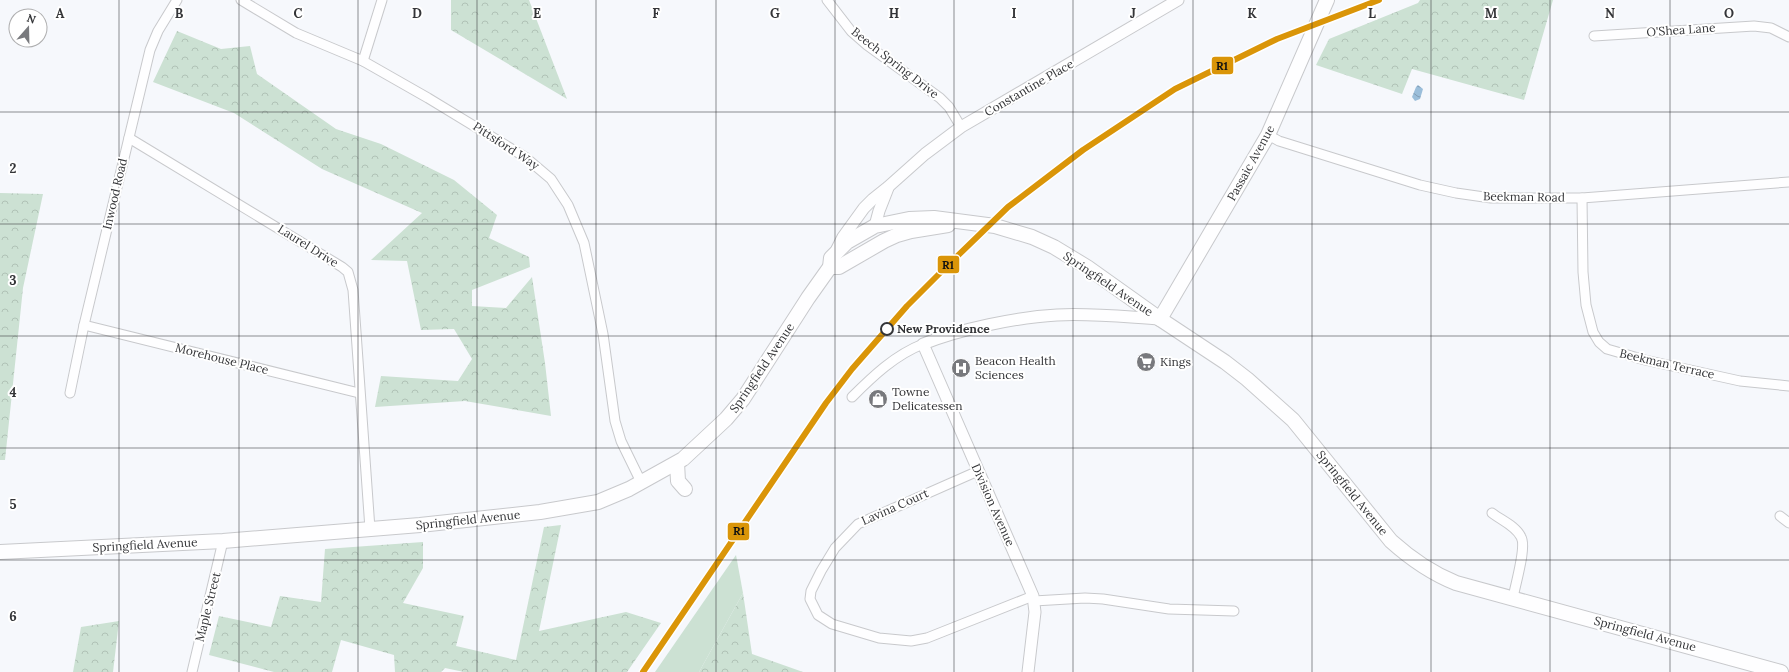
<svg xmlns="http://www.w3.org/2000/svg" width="1789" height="672" viewBox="0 0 1789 672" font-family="Lora,serif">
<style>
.green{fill:#cce1d3}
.forest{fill:url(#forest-crowns)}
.water{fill:url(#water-waves)}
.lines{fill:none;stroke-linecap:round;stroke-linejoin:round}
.minor-casing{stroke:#c8c9cc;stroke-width:11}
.tertiary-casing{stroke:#c8c9cc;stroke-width:13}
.primary-casing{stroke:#c8c9cc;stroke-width:16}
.minor{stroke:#fefeff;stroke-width:9}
.tertiary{stroke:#fefeff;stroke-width:11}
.primary{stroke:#fefeff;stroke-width:14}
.rail-1-casing{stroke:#fff;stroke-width:9}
.rail-1{stroke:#da9508;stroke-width:6}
.grid{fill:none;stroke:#343538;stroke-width:1;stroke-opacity:0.55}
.stop-dot{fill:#fff;stroke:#343538;stroke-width:2}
.labels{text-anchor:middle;stroke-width:4;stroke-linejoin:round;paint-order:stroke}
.street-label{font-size:12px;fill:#343538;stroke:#fff}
.stop-label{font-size:12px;font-weight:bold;fill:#343538;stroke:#fff;text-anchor:start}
.poi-label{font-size:12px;fill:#343538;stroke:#fff;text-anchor:start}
.grid-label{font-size:13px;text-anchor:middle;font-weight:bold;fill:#343538;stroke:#fff;stroke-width:4;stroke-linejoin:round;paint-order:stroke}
.line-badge{stroke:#fff;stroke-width:1.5}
.pale-badge-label{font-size:11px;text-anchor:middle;font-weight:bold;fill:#111}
</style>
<defs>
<pattern id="forest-crowns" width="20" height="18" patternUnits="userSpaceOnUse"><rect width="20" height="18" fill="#cce1d3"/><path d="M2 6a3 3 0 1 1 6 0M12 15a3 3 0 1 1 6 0" fill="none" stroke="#b0c2b6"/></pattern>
<pattern id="water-waves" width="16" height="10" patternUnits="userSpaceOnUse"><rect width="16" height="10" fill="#9bbeda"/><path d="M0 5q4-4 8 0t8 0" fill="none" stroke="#7f9bb2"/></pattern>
</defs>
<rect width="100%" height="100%" fill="#f6f8fc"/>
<polygon class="green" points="736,555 743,593 699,672 655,672"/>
<g class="forest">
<polygon points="451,0 529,0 567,99 451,30"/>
<polygon points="1420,0 1553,0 1524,100 1412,69 1402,94 1316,65 1329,39 1418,3"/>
<polygon points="177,31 221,49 250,46 257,74 336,129 381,144 454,180 497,215 489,238 529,257 530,267 472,290 472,306 506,308 532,277 545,363 551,416 465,401 375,407 381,376 458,381 472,359 454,329 421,330 407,261 371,260 422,213 322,169 234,113 153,82"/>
<polygon points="0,193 43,194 23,288 5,460 0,460"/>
<polygon points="561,525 539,631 626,612 661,623 627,672 464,672 445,668 441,672 395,672 394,655 341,640 332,672 274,672 209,655 219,616 271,627 280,596 321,602 325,549 423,542 423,568 403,603 464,616 456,646 516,660 544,527"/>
<polygon points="743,593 752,654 803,672 699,672"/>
<polygon points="119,621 113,672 73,672 81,627"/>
</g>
<polygon class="water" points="1418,85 1423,89 1420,99 1415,101 1412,97 1416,87"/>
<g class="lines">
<defs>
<g id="minor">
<polyline points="241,0 296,33 363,61 428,98 525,157 551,179 568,205 584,243 603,334 615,421 621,441 641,482"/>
<polyline points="827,0 851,31 867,45 940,98 949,107 961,127"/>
<polyline points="1594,36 1754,26 1771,28 1789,37"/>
<polyline points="363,61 382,0"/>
<polyline points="1268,135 1279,141 1420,185 1456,193 1491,198 1582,198 1789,182"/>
<polyline points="129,138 342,267 348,272 353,290 370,529"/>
<polyline points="1582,198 1583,272 1586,305 1593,332 1599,342 1607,349 1645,360 1740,381 1789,386"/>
<polyline points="84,325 359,393"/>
<polyline points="70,393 84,325 150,50 158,31 177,0"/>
<path d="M 852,397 C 873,376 895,355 923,344"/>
<polyline points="978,471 858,524 835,548 821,571 811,591 810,599 818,615 832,624 879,638 911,641 927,638 1033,596"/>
<path d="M 1492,513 C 1501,520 1516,526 1521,537 C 1527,547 1515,585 1513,598"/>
<polyline points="1780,516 1789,523"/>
<polyline points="1034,601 1085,598 1103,599 1169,609 1234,611"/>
<polyline points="192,672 223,541"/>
</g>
<g id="tertiary">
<polyline points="875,226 879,211 888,188"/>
<polyline points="837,249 843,237 864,208 873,199 888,187 925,154 961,127 1178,0"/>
<path d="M 1028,672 L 1035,612 L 1033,596 L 923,344 C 960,329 1018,317 1057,315 C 1091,313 1126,317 1160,319"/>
</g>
<g id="primary">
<polyline points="830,267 839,267 884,241 897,235 911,231 948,225"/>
<polyline points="1160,319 1268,135 1327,0"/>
<polyline points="677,463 678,481 685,489"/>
<path d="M 0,552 L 223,541 L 420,525 L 540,512 L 598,502 L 629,489 L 683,459 L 726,419 L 743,399 L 808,298 L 830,267 L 831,258 L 847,242 L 875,226 L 909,219 L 934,218 L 995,226 L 1032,237 L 1054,247 L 1087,267 L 1160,319 L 1225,362 L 1247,379 L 1293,420 L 1391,541 C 1411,559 1431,573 1456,583 L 1781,672"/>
</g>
</defs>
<use href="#minor" class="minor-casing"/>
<use href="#tertiary" class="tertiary-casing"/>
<use href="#primary" class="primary-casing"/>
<use href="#minor" class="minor"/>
<use href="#tertiary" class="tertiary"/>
<use href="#primary" class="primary"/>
<defs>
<polyline id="rail-1" points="643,672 826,403 852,369 907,306 943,270 1008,207 1083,150 1175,89 1277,39 1379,0"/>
</defs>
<use href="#rail-1" class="rail-1-casing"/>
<use href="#rail-1" class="rail-1"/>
</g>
<path class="grid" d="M 119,0 L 119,672M 239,0 L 239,672M 358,0 L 358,672M 477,0 L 477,672M 596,0 L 596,672M 716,0 L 716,672M 835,0 L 835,672M 954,0 L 954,672M 1073,0 L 1073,672M 1193,0 L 1193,672M 1312,0 L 1312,672M 1431,0 L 1431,672M 1550,0 L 1550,672M 1670,0 L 1670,672M 0,112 L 1789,112M 0,224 L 1789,224M 0,336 L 1789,336M 0,448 L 1789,448M 0,560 L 1789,560"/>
<defs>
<symbol id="supermarket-disc" viewBox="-11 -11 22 22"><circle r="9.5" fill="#78797d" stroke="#fff"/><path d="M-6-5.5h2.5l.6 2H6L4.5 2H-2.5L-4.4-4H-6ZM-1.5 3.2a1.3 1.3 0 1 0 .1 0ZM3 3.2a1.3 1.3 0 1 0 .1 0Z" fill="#fff"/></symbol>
<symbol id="hospital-disc" viewBox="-11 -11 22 22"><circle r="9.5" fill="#78797d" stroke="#fff"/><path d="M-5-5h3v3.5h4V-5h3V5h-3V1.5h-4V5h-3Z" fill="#fff"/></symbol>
<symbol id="shop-disc" viewBox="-11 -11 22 22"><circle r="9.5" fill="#78797d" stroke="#fff"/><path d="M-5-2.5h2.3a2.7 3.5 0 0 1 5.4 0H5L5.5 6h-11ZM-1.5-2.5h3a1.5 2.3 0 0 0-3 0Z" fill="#fff"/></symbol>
</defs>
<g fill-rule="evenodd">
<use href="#supermarket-disc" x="1135" y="351" width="22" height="22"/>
<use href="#hospital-disc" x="950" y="357" width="22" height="22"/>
<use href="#shop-disc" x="867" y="388" width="22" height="22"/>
</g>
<circle class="stop-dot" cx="887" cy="329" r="6"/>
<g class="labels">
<g class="street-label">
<text transform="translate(1681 30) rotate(-4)" y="4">O'Shea Lane</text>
<text transform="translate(895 63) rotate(38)" y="4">Beech Spring Drive</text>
<text transform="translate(1029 88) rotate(-30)" y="4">Constantine Place</text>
<text transform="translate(506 146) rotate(33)" y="4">Pittsford Way</text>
<text transform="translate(1251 163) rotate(-61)" y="4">Passaic Avenue</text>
<text transform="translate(115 194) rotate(-77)" y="4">Inwood Road</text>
<text transform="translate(1524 197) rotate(1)" y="4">Beekman Road</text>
<text transform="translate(308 246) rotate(32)" y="4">Laurel Drive</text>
<text transform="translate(1108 284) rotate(34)" y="4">Springfield Avenue</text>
<text transform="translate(222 359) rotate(14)" y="4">Morehouse Place</text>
<text transform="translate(1667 364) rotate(13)" y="4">Beekman Terrace</text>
<text transform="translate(762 368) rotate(-56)" y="4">Springfield Avenue</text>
<text transform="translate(1352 493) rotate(51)" y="4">Springfield Avenue</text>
<text transform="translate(993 505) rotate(66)" y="4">Division Avenue</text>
<text transform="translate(895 507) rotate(-24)" y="4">Lavina Court</text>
<text transform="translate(468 520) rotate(-6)" y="4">Springfield Avenue</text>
<text transform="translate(145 545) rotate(-3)" y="4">Springfield Avenue</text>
<text transform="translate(208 607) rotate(-76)" y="4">Maple Street</text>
<text transform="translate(1645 634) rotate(15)" y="4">Springfield Avenue</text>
</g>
<g class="stop-label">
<text x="897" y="333">New Providence</text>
</g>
<g class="poi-label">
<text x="975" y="365">Beacon Health<tspan x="975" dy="14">Sciences</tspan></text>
<text x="1160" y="366">Kings</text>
<text x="892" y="396">Towne<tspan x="892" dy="14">Delicatessen</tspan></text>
</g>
</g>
<g class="grid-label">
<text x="60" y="18">A</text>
<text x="179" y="18">B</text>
<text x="298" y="18">C</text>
<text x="417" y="18">D</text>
<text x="537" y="18">E</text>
<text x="656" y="18">F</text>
<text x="775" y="18">G</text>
<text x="894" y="18">H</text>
<text x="1014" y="18">I</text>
<text x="1133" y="18">J</text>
<text x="1252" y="18">K</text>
<text x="1372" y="18">L</text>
<text x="1491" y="18">M</text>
<text x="1610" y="18">N</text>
<text x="1729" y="18">O</text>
<text x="13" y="173">2</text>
<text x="13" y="285">3</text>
<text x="13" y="397">4</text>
<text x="13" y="509">5</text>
<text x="13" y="621">6</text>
</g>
<g class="line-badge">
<rect x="1211" y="56" width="23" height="19" rx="4" fill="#da9508"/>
<rect x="937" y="255" width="23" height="19" rx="4" fill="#da9508"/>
<rect x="727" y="522" width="23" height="19" rx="4" fill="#da9508"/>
</g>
<g class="pale-badge-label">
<text x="1222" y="70">R1</text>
<text x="948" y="269">R1</text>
<text x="739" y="535">R1</text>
</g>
<g transform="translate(28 28) rotate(20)"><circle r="19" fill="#ffffff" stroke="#aeaeaf"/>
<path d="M0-3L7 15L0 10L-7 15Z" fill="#78797d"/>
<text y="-6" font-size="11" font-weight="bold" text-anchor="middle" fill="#343538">N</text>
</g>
</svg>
